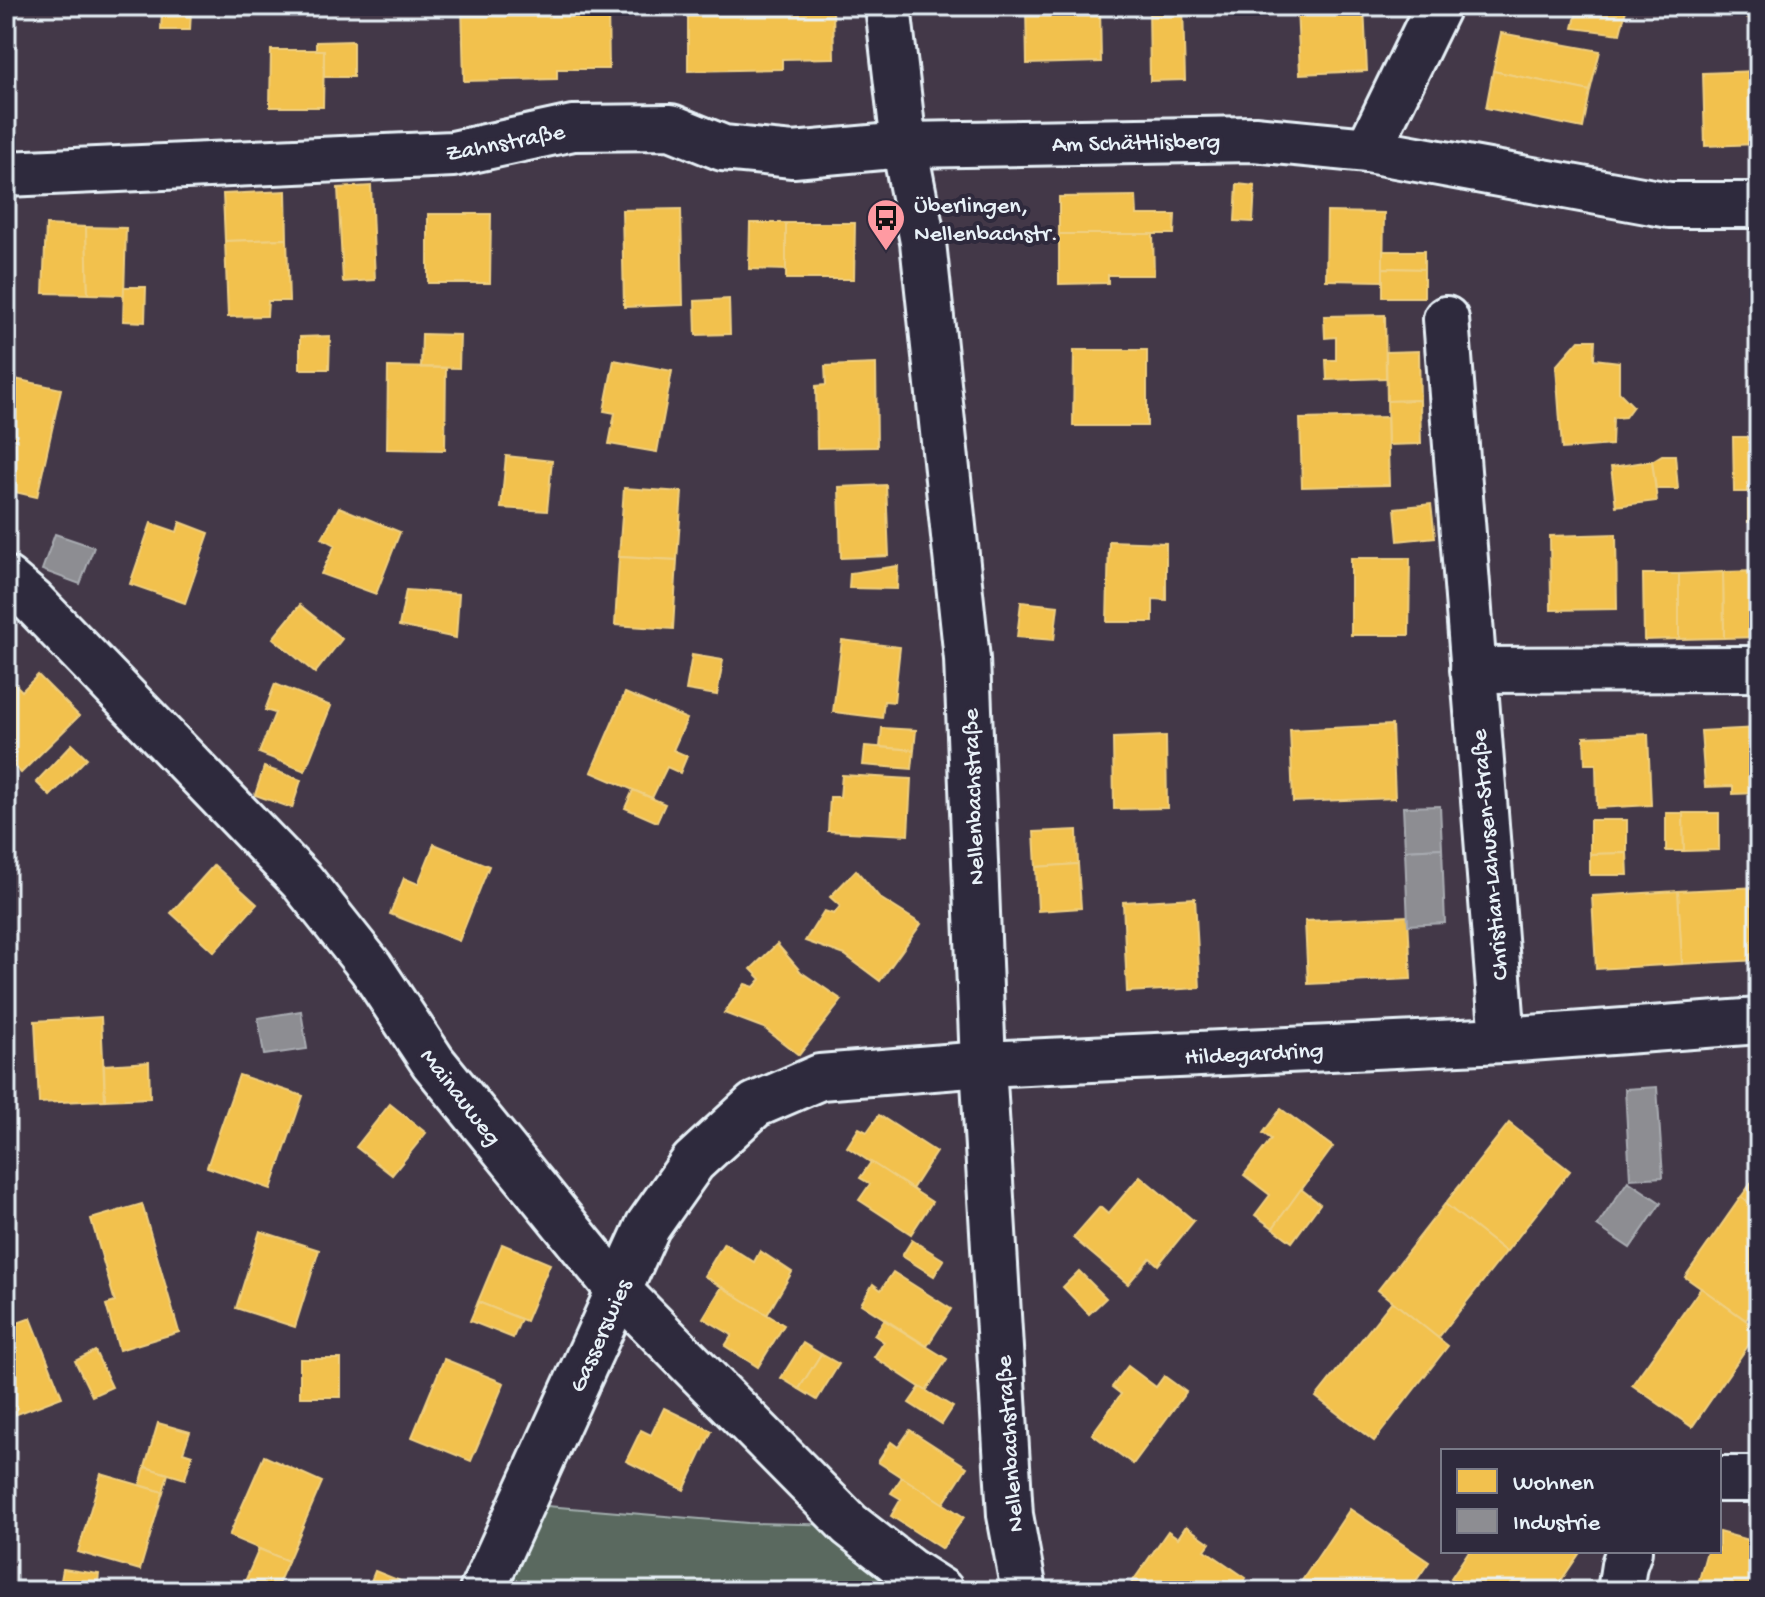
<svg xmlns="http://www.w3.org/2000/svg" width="1765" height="1597" viewBox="0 0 1765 1597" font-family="'Gochi Hand',sans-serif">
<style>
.green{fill:#5a695f;stroke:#a1adac;stroke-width:2}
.homes{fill:#f2c14e;stroke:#efcf81;stroke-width:2}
.industry{fill:#8d8d92;stroke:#a8abb1;stroke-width:2}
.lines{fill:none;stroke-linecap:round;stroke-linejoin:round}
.street-casing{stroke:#e8f1f8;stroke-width:50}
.street{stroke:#2f2a3d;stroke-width:44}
.labels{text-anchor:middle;stroke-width:8;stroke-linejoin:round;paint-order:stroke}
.street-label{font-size:24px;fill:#e8f1f8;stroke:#2f2a3d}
.poi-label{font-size:24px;fill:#e8f1f8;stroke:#2f2a3d;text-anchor:start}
</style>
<rect width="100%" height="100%" fill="#433848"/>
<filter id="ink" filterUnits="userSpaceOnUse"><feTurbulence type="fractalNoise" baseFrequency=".0125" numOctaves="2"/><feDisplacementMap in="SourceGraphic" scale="16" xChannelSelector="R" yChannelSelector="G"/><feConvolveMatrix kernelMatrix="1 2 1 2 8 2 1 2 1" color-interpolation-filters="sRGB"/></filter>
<g filter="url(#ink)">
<polygon class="green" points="523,1504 748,1523 850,1525 941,1591 482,1591"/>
<g class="homes">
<polygon points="462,6 608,6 609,69 557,69 557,79 464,81"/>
<polygon points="688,6 833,6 834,58 782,59 782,69 688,71"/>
<polygon points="1026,6 1100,6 1101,62 1027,64"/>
<polygon points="1149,6 1183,6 1185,80 1150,81"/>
<polygon points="1364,6 1367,71 1300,74 1297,7"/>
<polygon points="1572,6 1611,6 1626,10 1620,34 1573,28 1578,7"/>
<polygon points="1721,6 1759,6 1759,23"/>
<polygon points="162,10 191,11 190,30 161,30"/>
<polygon points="1501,33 1600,51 1590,91 1493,71"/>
<polygon points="353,41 353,77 324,77 324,50 316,50 316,42"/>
<polygon points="271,50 324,50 323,107 270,107"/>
<polygon points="1493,71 1590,91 1583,128 1486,108"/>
<polygon points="1757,71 1759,144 1705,146 1703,73"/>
<polygon points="1237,184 1255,186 1253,222 1235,221"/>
<polygon points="371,186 375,280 343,282 338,188"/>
<polygon points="286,191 287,239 225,241 223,194"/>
<polygon points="1136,196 1137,215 1175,215 1174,234 1059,234 1059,197"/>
<polygon points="681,209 683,305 624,307 622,210"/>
<polygon points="1327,212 1384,213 1383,281 1326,280"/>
<polygon points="428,214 491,214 490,283 428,283"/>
<polygon points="750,223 786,223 786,270 749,269"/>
<polygon points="786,223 855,223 854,279 786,279"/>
<polygon points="46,225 86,227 88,294 43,293"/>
<polygon points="86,227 126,228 124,295 88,294"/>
<polygon points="1059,234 1153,234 1154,275 1108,275 1108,283 1059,284"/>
<polygon points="287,239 289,301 268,301 267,316 228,317 225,241"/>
<polygon points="1383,251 1424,251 1424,269 1383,268"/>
<polygon points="1383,268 1424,269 1424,297 1383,297"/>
<polygon points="124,287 146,287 145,322 123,321"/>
<polygon points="729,299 730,334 696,335 695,301"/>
<polygon points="1385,315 1386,378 1327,380 1326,360 1336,360 1336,337 1325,338 1324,316"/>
<polygon points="422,334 460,335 459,368 421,367"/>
<polygon points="330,336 329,369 300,369 300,337"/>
<polygon points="1579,340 1595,340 1594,359 1619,362 1619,392 1633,406 1625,417 1613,418 1612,445 1562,449 1556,366"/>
<polygon points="1074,350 1147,350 1147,426 1073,426"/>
<polygon points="1419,351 1420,400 1387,401 1386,352"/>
<polygon points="614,360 672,371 657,452 609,444 615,413 604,411"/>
<polygon points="876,364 877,447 817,448 816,386 826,385 825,366"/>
<polygon points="388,367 446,368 445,450 387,449"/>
<polygon points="6,377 61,389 37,497 6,490"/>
<polygon points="1420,400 1421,444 1388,445 1387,401"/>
<polygon points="1387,417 1389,485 1302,487 1300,419"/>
<polygon points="1733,437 1759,437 1759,492 1734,492"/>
<polygon points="1662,455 1675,455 1678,489 1656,489 1652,461"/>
<polygon points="506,456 552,461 547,511 501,508"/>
<polygon points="1652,461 1657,501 1616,506 1611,467"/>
<polygon points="886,485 889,556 841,558 839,487"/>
<polygon points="624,488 682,492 677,560 619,557"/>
<rect x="1748" y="500" width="11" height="22"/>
<polygon points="1431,504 1435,537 1398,541 1395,508"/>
<polygon points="339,507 400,532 376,594 321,574 335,545 322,538"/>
<polygon points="180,522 209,533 185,603 130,584 151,523 177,532"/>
<polygon points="1616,534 1617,609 1551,610 1550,536"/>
<polygon points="1109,541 1166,543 1166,600 1153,599 1153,622 1107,622"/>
<polygon points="619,557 677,560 673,629 615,625"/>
<polygon points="1351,558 1410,558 1409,635 1351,635"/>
<polygon points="898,566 897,589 849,588 850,573"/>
<polygon points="1759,571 1759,637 1724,638 1723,572"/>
<polygon points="1723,572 1724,638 1679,639 1679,574"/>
<polygon points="1643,574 1679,574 1679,639 1644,640"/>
<polygon points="406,590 459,594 456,638 399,626"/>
<polygon points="1021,602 1058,606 1054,640 1017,637"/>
<polygon points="300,605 342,639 315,673 273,638"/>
<polygon points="842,640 900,647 894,702 884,701 882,718 833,712"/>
<polygon points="692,655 723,660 717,695 686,690"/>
<polygon points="38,675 79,716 21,773 6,758 6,687 12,681 22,691"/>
<polygon points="275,684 331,706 305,771 259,753 275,713 265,710"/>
<polygon points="625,693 687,719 673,750 687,756 680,773 667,767 652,798 591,772"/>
<polygon points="1392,725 1395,798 1293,802 1290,730"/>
<polygon points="882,728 916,730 914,750 880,747"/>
<polygon points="1759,728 1759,793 1733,794 1733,786 1705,787 1701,731"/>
<polygon points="1648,734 1651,805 1597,808 1596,764 1585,764 1584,737"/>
<polygon points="1166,736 1167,808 1114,809 1113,738"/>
<polygon points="72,744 87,758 50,796 36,782"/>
<polygon points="865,746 914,750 912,769 863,765"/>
<polygon points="264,767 301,780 292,808 255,795"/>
<polygon points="842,775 911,779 908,835 828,831 830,797 840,797"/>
<polygon points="633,790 665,804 657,822 625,808"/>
<polygon points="1666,813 1683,813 1684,851 1666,851"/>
<polygon points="1683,813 1719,813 1719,850 1684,851"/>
<polygon points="1590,820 1627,820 1627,853 1590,854"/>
<polygon points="1077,830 1078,864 1036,867 1034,832"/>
<polygon points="434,844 489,866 459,941 390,914 404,878 418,884"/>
<polygon points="1627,853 1628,875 1590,875 1590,854"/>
<polygon points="1078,864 1081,908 1038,911 1036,867"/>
<polygon points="214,865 257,904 214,952 171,913"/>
<polygon points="856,870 880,898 921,924 880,981 845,955 805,941 824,911 834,914 840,906 830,897"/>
<polygon points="1759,887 1759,960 1682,964 1678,891"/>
<polygon points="1678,891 1682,964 1596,969 1592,896"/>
<polygon points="1195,898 1200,988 1127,992 1123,902"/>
<polygon points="1408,916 1411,979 1308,984 1305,921"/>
<polygon points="777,944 801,972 842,1000 799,1055 764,1028 724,1013 745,984 754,987 761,979 751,969"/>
<polygon points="101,1017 105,1100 39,1103 35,1021"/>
<polygon points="149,1062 150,1098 105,1100 104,1065"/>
<polygon points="239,1075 303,1096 271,1189 207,1167"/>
<polygon points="390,1104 426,1133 392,1175 356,1147"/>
<polygon points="1281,1109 1333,1147 1273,1228 1255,1215 1270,1195 1244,1175 1271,1139 1263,1133"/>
<polygon points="879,1115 936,1152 912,1189 847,1147 859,1128 867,1132"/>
<polygon points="1509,1123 1570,1171 1506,1252 1445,1204"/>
<polygon points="871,1162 932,1202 911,1234 859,1200 870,1184 860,1178"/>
<polygon points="1759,1172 1759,1210 1741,1197"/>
<polygon points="1140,1176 1194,1221 1158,1265 1150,1258 1128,1284 1073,1238 1100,1207 1108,1214"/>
<polygon points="1301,1189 1320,1204 1292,1242 1273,1228"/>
<polygon points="1741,1197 1759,1210 1759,1301 1746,1320 1685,1277"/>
<polygon points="142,1204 179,1332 119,1350 106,1305 115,1302 91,1219"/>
<polygon points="1445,1204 1506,1252 1438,1338 1378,1290"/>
<polygon points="260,1231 319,1250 295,1327 236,1308"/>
<polygon points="912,1240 944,1260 934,1276 902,1256"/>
<polygon points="724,1243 754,1262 760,1251 792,1272 767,1315 704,1276"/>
<polygon points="502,1244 550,1264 526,1321 478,1302"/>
<polygon points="1079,1271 1106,1298 1089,1314 1063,1287"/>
<polygon points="893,1272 951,1309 927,1346 861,1304 873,1284 881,1290"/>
<polygon points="722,1287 784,1325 758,1367 725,1346 732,1335 703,1318"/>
<polygon points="1701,1288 1759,1330 1692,1427 1632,1385"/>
<polygon points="1392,1301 1448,1346 1374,1441 1316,1397"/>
<polygon points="478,1302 521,1319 513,1338 470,1321"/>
<polygon points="31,1318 62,1397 12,1416 6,1400 6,1347 12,1345 6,1327"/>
<polygon points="884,1320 947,1359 926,1391 874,1357 884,1342 874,1335"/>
<polygon points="803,1343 821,1354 799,1389 781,1378"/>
<polygon points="95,1351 112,1387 92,1396 75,1361"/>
<polygon points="821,1354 839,1364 817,1400 799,1389"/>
<rect x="300" y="1359" width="41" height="38"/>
<polygon points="444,1359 504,1383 471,1461 412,1437"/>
<polygon points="1128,1366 1156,1387 1164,1376 1186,1392 1133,1464 1092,1434 1121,1394 1112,1387"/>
<polygon points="920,1387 953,1407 942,1424 909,1403"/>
<polygon points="664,1408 712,1431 684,1490 626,1461 641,1430 651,1435"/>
<polygon points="158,1423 190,1432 183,1452 192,1455 185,1479 145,1467"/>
<polygon points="910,1430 967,1467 943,1504 878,1462 891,1442 898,1447"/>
<polygon points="264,1456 322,1482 288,1561 229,1536"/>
<polygon points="145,1467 168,1474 163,1492 140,1485"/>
<polygon points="101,1474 163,1492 140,1570 78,1552"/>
<polygon points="902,1477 964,1517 942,1549 891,1516 901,1499 891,1493"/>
<polygon points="1350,1509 1429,1562 1409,1591 1295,1591"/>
<polygon points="1186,1526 1210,1543 1205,1550 1246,1578 1237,1591 1126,1591 1168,1531 1178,1538"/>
<polygon points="1719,1532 1759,1543 1759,1591 1696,1591 1707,1551 1719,1551"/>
<polygon points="259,1549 288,1561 275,1591 255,1591 243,1586"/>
<polygon points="1469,1551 1581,1551 1554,1591 1470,1591 1451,1578"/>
<polygon points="63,1569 99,1574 97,1591 60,1586"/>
<polygon points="375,1571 425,1591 367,1591"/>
</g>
<g class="industry">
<polygon points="55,534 94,547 80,584 42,570"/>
<polygon points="1440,806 1442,848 1405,850 1403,807"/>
<polygon points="1442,848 1445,923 1408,925 1405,850"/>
<polygon points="301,1011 307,1049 264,1055 258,1018"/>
<polygon points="1657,1087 1663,1177 1630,1179 1625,1089"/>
<polygon points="1628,1181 1661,1203 1630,1248 1597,1226"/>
</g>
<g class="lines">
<defs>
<g id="street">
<polyline points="888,6 904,145 923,242 967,659 983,1064 1010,1515 1024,1591"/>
<polyline points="1368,150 1438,6"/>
<polyline points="6,174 453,154 573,128 671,127 723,148 793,155 904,145 1254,139 1368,150 1669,205 1759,205"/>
<polyline points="1446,319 1503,1040"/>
<polyline points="6,579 33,602 302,881 371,968 433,1062 619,1291 850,1525 908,1570 941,1591"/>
<polyline points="1473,670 1759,669"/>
<polyline points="1719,1479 1759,1479"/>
<polyline points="482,1591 648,1226 693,1162 755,1105 820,1077 983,1064 1503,1040 1759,1021"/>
<polyline points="1620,1591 1624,1565 1629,1551"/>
</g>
</defs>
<use href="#street" class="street-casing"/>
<use href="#street" class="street"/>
</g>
</g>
<defs>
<symbol id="bus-pin" viewBox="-11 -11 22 30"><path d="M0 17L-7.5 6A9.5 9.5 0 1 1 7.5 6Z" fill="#ff9aa2" stroke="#2f2a3d"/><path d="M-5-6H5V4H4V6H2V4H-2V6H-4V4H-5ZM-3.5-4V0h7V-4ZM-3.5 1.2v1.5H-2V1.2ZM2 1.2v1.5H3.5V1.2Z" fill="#111"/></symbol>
</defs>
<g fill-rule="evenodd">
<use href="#bus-pin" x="864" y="196" width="44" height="60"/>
</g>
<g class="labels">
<g class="street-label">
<text transform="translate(505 141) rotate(-11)" y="8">Zahnstraße</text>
<text transform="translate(1136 141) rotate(-1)" y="8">Am Schättlisberg</text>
<text transform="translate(972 797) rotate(-92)" y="8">Nellenbachstraße</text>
<text transform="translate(1488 855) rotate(-95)" y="8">Christian-Lahusen-Straße</text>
<text transform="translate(1254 1052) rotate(-3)" y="8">Hildegardring</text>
<text transform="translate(462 1096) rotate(52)" y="8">Mainauweg</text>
<text transform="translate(599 1335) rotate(-66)" y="8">Gasserswies</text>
<text transform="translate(1008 1444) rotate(-94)" y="8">Nellenbachstraße</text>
</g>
<g class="poi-label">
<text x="914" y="212">Überlingen,<tspan x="914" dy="28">Nellenbachstr.</tspan></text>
</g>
</g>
<rect width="1765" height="1597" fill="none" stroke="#2f2a3d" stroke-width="32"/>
<rect x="16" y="16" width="1733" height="1565" fill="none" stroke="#e8f1f8" stroke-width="3" filter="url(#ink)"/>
<rect x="1441" y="1449" width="280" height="104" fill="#2f2a3d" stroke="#797a88" stroke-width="2"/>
<rect x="1457" y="1469" width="40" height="24" fill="#f2c14e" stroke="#797a88" stroke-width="2"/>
<text x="1513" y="1489" font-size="24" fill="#e8f1f8">Wohnen</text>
<rect x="1457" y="1509" width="40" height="24" fill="#8d8d92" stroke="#797a88" stroke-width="2"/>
<text x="1513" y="1529" font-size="24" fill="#e8f1f8">Industrie</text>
</svg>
